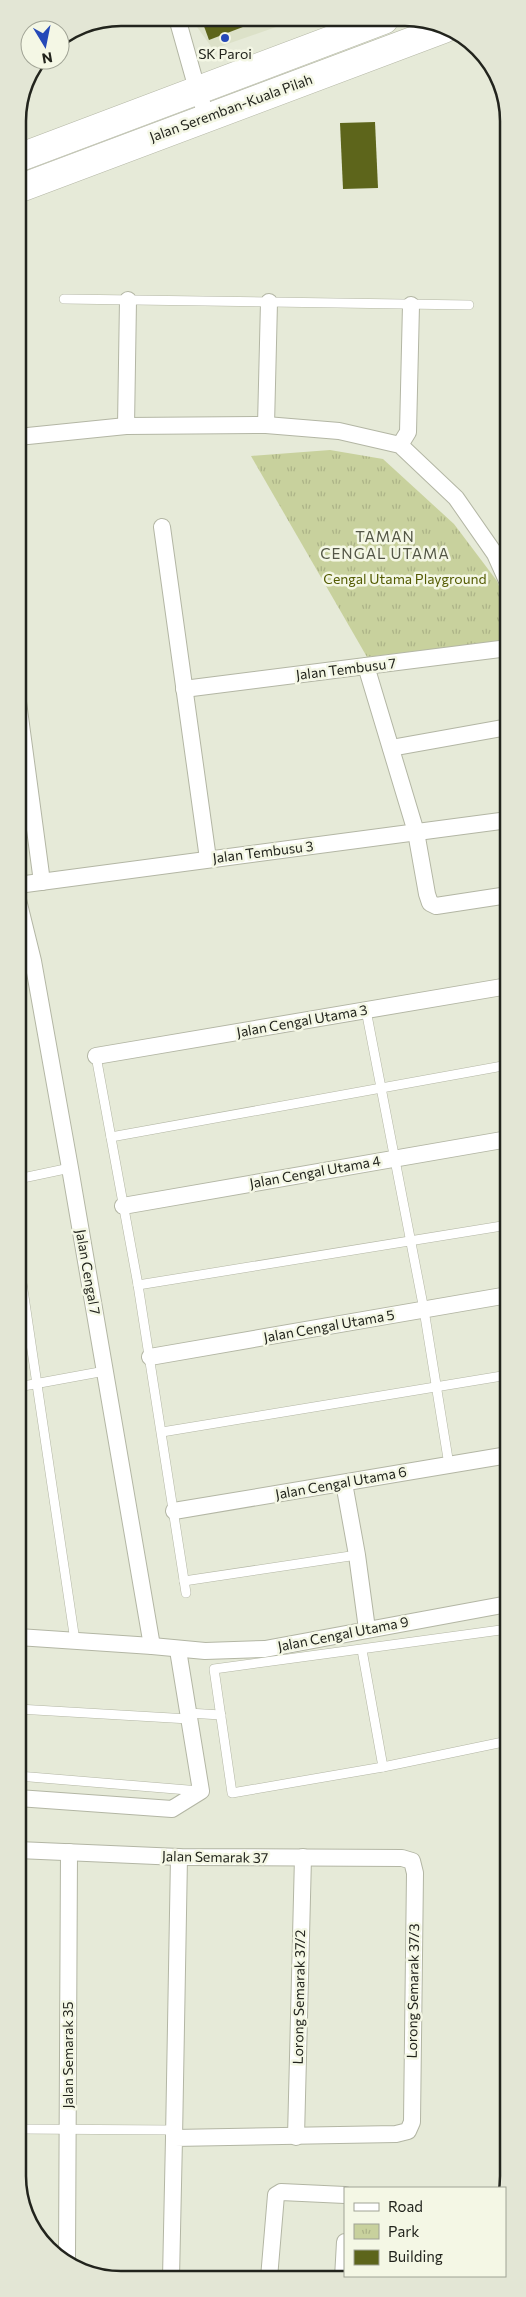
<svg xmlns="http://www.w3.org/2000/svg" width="526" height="2297" viewBox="0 0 526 2297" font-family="Commissioner,sans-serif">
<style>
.built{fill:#dce1c8}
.park{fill:url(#park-tufts)}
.building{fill:#5d651b}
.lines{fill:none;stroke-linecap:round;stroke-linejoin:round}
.lane-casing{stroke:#b3b6a4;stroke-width:10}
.street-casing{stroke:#b3b6a4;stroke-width:18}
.highway-casing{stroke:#b3b6a4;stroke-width:29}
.lane{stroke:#fff;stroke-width:9}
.street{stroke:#fff;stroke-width:16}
.highway{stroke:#fff;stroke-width:28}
.poi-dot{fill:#2549b8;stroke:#f4f7e5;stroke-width:2}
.labels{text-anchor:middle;stroke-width:5;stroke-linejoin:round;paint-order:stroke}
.poi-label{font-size:14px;fill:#22241d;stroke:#f4f7e5}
.street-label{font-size:14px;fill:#22241d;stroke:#f4f7e5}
.park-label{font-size:14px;fill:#545c03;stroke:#f4f7e5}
.neighbourhood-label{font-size:15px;letter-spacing:1px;fill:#535646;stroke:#f4f7e5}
.rim{fill:none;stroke:#22241d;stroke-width:2.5}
</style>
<defs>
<pattern id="park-tufts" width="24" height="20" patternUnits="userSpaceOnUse" patternTransform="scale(1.25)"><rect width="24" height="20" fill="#c8d19d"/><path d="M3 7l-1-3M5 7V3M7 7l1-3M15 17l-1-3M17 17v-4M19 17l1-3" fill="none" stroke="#acb387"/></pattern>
</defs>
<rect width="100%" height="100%" fill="#e6ead8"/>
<polygon class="built" points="195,18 299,19 213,49 197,27"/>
<polygon class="park" points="330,450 383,459 454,524 497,581 508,608 508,640 367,657 251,456"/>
<g class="building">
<polygon points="201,18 246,19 248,25 209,40"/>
<polygon points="375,122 378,188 343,189 340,123"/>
</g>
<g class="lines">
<defs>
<g id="lane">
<polyline points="64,299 469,305"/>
<polyline points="18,963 33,961"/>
<polyline points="366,1010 424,1310 449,1465"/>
<polyline points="96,1056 138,1285 186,1593"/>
<polyline points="111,1137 508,1065"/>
<polyline points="18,1179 70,1168"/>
<polyline points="18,1256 75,1641"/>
<polyline points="138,1285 508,1225"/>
<polyline points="18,1387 105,1371"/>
<polyline points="162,1432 508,1375"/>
<polyline points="184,1581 357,1555"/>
<polyline points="508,1629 214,1669 232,1793 383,1767 508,1741"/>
<polyline points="362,1650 383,1767"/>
<polyline points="18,1709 189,1719"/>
<polyline points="188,1713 221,1715"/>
<polyline points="18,1776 200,1791"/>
<polyline points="18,2129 174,2130"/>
</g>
<g id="street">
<polyline points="177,18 197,89 207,117"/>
<polyline points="266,425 269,302"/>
<polyline points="126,426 128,300"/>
<polyline points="18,437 126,426 266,425 339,431 400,445 456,498 495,554 508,583"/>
<polyline points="400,445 408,432 411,305"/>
<polyline points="162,527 208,859"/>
<polyline points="366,666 416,832 427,894 430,903 436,906 508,895"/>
<polyline points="184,689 508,648"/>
<polyline points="18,702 42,882"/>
<polyline points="391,748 508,727"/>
<polyline points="18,885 508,820"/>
<polyline points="18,900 33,961 70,1168 152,1646"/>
<polyline points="96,1056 508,986"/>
<polyline points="123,1206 508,1139"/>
<polyline points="150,1357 508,1295"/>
<polyline points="344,1483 357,1555 367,1629"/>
<polyline points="174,1511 508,1455"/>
<polyline points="18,1637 152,1646 205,1651 265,1649 508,1604"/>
<polyline points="18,1798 172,1809 201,1791 178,1650"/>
<polyline points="18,1850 179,1857 402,1858 412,1861 415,1873 412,2122 408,2131 396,2134 174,2138 171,2278"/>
<polyline points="296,2137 303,1857"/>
<polyline points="174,2138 179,1857"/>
<polyline points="67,2258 69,1852"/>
<polyline points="269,2278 276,2195 281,2192 345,2195"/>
<polyline points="343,2278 345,2242"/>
</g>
<g id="highway">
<polyline points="18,158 384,20"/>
<polyline points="18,189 444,29"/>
</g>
</defs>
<use href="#lane" class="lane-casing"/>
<use href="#street" class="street-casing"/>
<use href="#highway" class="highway-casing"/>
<use href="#lane" class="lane"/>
<use href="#street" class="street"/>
<use href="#highway" class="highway"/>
</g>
<circle class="poi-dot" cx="225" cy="38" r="5"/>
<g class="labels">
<g class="poi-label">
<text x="225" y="59">SK Paroi</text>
</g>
<g class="street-label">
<text transform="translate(231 108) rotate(-20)" y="5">Jalan Seremban-Kuala Pilah</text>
<text transform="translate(346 669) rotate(-7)" y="5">Jalan Tembusu 7</text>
<text transform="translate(263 852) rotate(-7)" y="5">Jalan Tembusu 3</text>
<text transform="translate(302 1021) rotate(-10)" y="5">Jalan Cengal Utama 3</text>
<text transform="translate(315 1172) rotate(-10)" y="5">Jalan Cengal Utama 4</text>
<text transform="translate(88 1272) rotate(80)" y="5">Jalan Cengal 7</text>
<text transform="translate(329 1326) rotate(-10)" y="5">Jalan Cengal Utama 5</text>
<text transform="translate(341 1483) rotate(-10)" y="5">Jalan Cengal Utama 6</text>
<text transform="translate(343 1634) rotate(-11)" y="5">Jalan Cengal Utama 9</text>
<text transform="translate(215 1857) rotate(1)" y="5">Jalan Semarak 37</text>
<text transform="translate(413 1991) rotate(-89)" y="5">Lorong Semarak 37/3</text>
<text transform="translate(299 1997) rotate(-89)" y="5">Lorong Semarak 37/2</text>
<text transform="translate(68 2055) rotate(-90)" y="5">Jalan Semarak 35</text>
</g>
<g class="park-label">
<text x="405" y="584">Cengal Utama Playground</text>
</g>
<g class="neighbourhood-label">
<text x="385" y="542">TAMAN<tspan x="385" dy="17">CENGAL UTAMA</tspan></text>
</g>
</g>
<path d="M0 0H526V2297H0ZM121 26H405A95 95 0 0 1 500 121V2176A95 95 0 0 1 405 2271H121A95 95 0 0 1 26 2176V121A95 95 0 0 1 121 26Z" fill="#e3e6d5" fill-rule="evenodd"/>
<path class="rim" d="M121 26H405A95 95 0 0 1 500 121V2176A95 95 0 0 1 405 2271H121A95 95 0 0 1 26 2176V121A95 95 0 0 1 121 26Z"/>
<rect x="344" y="2187" width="162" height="90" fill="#f4f7e5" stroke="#a0a395"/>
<rect x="354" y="2203" width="25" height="8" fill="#ffffff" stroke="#a0a395"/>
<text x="388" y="2212" font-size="15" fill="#22241d">Road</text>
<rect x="354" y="2224" width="25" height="15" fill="url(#park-tufts)" stroke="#a0a395"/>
<text x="388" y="2237" font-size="15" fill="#22241d">Park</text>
<rect x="354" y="2250" width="25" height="15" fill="#5d651b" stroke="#a0a395"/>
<text x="388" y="2262" font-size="15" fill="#22241d">Building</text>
<g transform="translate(45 45) rotate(170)"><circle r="24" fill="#f4f7e5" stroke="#a0a395"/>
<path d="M0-4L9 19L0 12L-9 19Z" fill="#2549b8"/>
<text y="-8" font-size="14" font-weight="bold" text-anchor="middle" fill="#22241d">N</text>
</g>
</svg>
